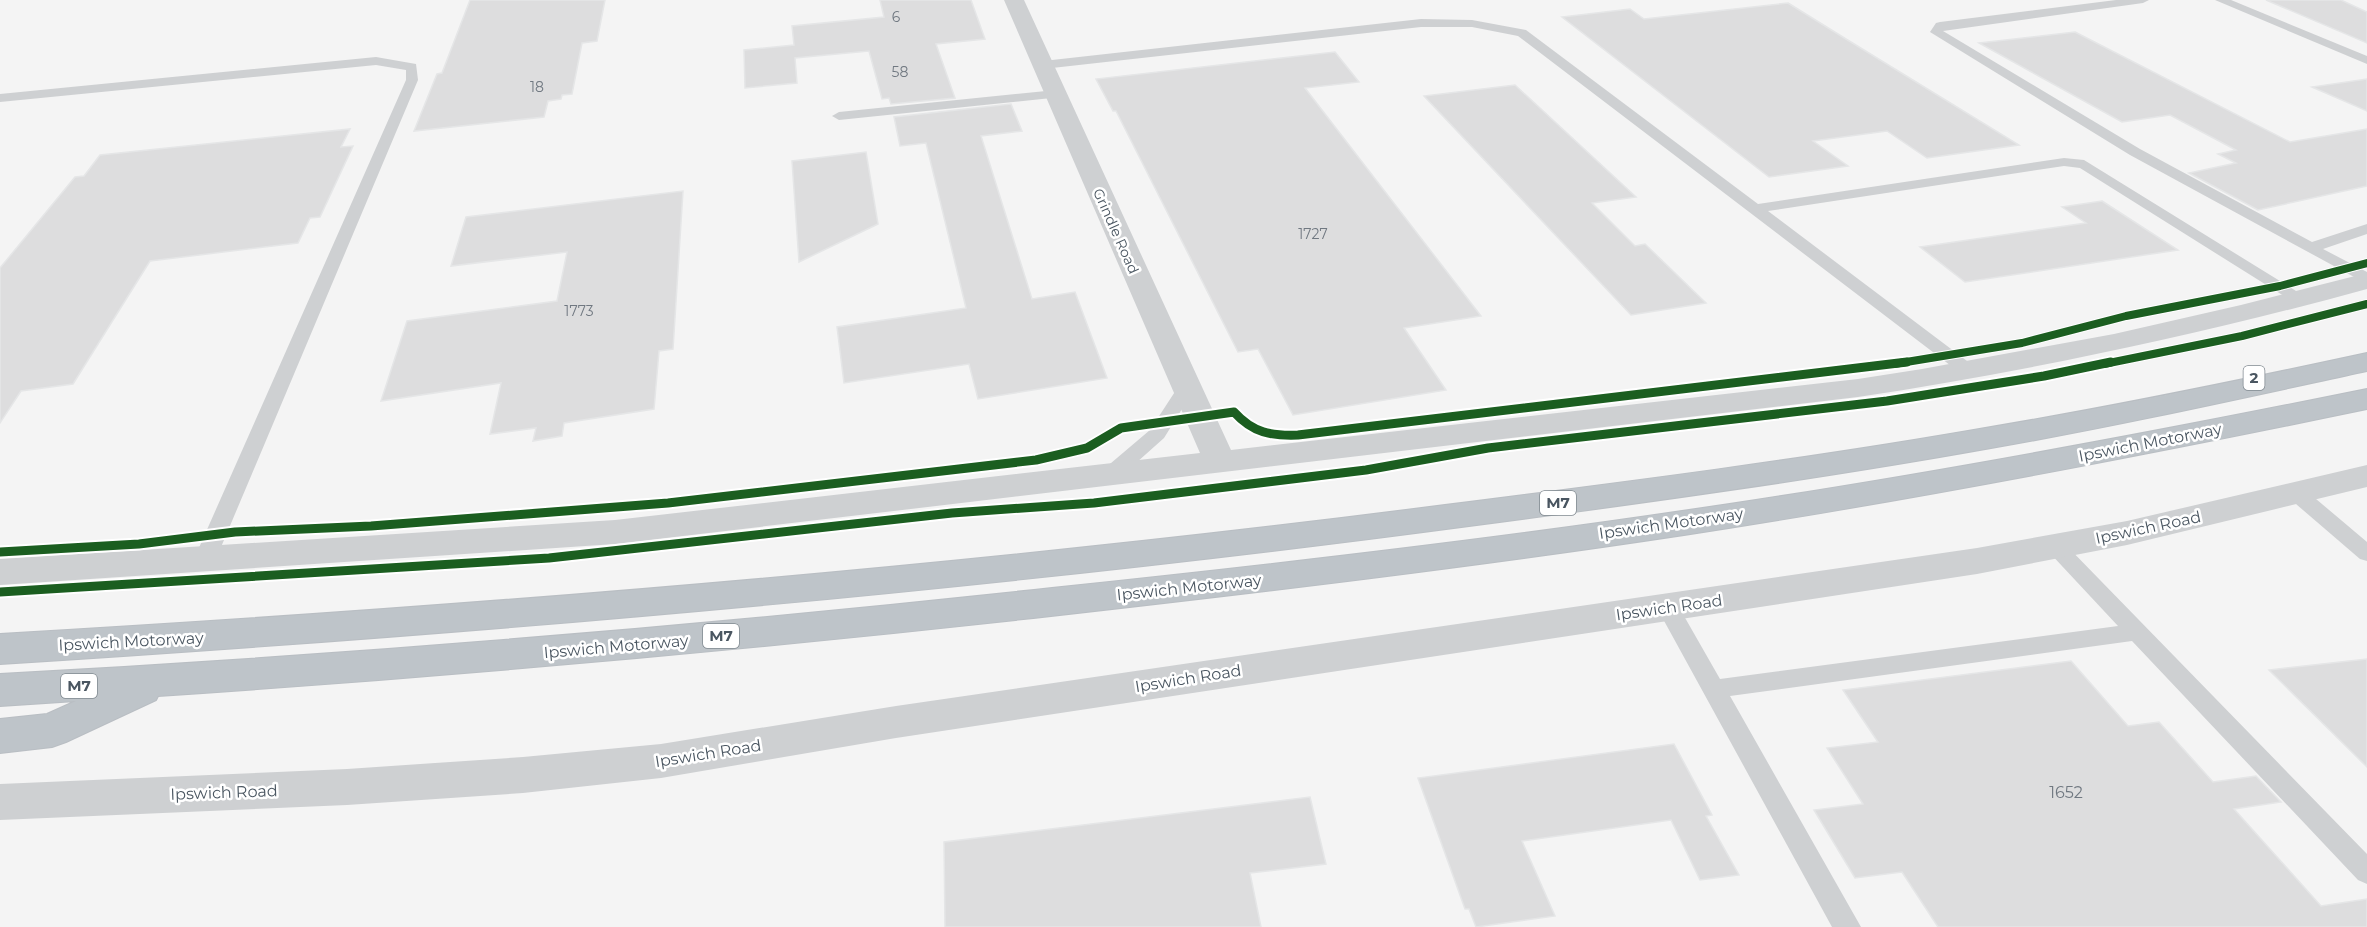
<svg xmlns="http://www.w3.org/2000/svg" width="2367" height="927" viewBox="0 0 2367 927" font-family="Montserrat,sans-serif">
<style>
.building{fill:#ddddde;stroke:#e5e6e7;stroke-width:1.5}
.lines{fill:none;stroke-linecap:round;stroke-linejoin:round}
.highway-casing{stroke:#b9bec3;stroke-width:2}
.lane{fill:#ced0d2;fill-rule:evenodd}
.street{fill:#ced0d2;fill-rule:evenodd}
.highway{fill:#bec4c9;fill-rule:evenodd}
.cycleway-far1-casing{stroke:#fff;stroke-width:10}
.cycleway-casing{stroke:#fff;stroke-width:13}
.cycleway-far1{stroke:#1b5e20;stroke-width:8}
.cycleway{stroke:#1b5e20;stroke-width:9}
.labels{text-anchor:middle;stroke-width:5;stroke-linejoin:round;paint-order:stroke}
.number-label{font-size:14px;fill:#707881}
.far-street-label{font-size:14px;fill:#4a5661;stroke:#fff}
.shield{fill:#fff;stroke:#808990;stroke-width:1.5}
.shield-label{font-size:15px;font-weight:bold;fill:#4a5661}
.street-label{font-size:16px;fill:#4a5661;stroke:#fff}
.near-number-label{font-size:16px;fill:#707881}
</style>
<rect width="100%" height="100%" fill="#f4f4f4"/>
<g class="building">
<polygon points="470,0 605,0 597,41 582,43 572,94 562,95 561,99 548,101 544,117 414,131 437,74 442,73"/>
<polygon points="880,0 971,0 985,39 936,44 955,98 891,104 889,98 882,99 869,51 795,58 797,83 745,88 744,50 794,45 792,26 884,17"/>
<polygon points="2266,0 2341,0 2367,12 2367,43"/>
<polygon points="1788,3 1846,39 2019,145 1927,158 1887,131 1813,141 1848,166 1769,177 1562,17 1630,9 1644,19"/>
<polygon points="2075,32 2290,142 2367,129 2367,186 2258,210 2189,173 2236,163 2218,154 2236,150 2170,115 2122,122 1979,43"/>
<polygon points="1335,52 1359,82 1305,88 1481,316 1404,328 1446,390 1293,415 1258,349 1238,352 1116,111 1113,111 1096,79"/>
<polygon points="2367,79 2367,111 2312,87"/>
<polygon points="1515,85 1636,197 1592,203 1635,246 1645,244 1706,303 1631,315 1424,96"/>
<polygon points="1011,104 1022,131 981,136 1032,299 1075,292 1107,378 978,399 969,364 844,383 837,327 966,308 926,143 900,146 894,117"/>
<polygon points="350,129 341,147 353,146 320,217 310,218 298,243 150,261 73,384 21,391 0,423 0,268 75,177 84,176 100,155"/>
<polygon points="866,152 878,224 799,262 792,161"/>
<polygon points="683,191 673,349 659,351 654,409 564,423 562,436 533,441 536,428 490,434 501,383 381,401 407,321 557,301 567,252 451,266 466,217"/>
<polygon points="2102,201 2178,250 1965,282 1920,247 2086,223 2062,207"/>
<polygon points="2367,659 2367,767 2269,670"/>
<polygon points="2071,661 2128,726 2159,722 2213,782 2256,776 2281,802 2234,809 2321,906 2367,899 2367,927 1938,927 1902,872 1855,878 1814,810 1863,804 1827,748 1878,742 1843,690"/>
<polygon points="1674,744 1712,815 1706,816 1739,875 1700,880 1671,820 1522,841 1555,916 1476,927 1469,909 1465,909 1418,778"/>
<polygon points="1310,797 1326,864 1250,873 1261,927 945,927 944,842"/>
</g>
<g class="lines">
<defs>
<g id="highway">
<path d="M 2367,353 L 2367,371 C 2242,398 2117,426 1991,448 C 1818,479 1643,503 1469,526 C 981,591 491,633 0,664 L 0,634 C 483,606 965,567 1445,505 C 1627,482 1809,459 1991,427 C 2117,406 2242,380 2367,353 Z"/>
<path d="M 2367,389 L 2367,409 C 2140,456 1913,500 1684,535 C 1473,567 1262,592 1051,616 C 754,649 456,676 158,696 L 156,700 L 66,742 L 52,747 L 0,753 L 0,719 L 47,714 L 76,701 L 0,706 L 0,674 C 351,655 702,626 1052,588 C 1262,566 1473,542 1682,511 C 1912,478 2140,435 2367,389 Z"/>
</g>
</defs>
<use href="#highway" class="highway-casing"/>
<g class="lane">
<polygon points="2116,0 2149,0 2143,3 1943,31 2140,149 2312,242 2367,224 2367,234 2323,249 2367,272 2367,284 2130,155 1930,32 1936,23 1940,22"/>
<polygon points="2215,0 2231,0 2367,56 2367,64"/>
<polygon points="1421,19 1472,20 1526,30 1758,204 2064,158 2084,160 2309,299 2307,303 2295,303 2080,168 2064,166 1768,211 1975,367 1978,371 1975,375 1963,375 1518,36 1472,27 1421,27 1043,69 1037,65 1043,61"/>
<polygon points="376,57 416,64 418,80 216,559 212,564 205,567 198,564 194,559 406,80 406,70 376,65 0,102 0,94"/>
<polygon points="1056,90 1063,94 1061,97 839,120 832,116 839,112"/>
<polygon points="1186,382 1192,384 1195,388 1164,438 1118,479 1111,481 1104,479 1101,474 1104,469 1150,430 1180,384"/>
<polygon points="2296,486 2303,488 2367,542 2367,561 2360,559 2289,498 2286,493 2289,488"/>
<polygon points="2055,539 2062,541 2367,854 2367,884 2358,880 2132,641 1730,696 1861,927 1832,927 1657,608 1660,602 1668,600 1676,602 1720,679 2118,626 2048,551 2045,546 2048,541"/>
</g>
<g class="street">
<path d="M 1004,0 L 1024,0 L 1231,450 L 1858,379 L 1922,369 L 2114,334 L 2241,305 L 2367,273 L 2367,289 C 2199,335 2030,371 1858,397 L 615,544 L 0,585 L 0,559 L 615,520 L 1200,453 Z"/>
<polygon points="2367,465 2367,487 2127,545 1977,574 896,738 661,778 523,793 347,805 0,820 0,784 347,769 523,757 661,744 896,706 1977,548 2127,521"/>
</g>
<use href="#highway" class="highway"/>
<defs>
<g id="cycleway-far1">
<polyline points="1894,364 2022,343 2126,316 2280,286 2367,263"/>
<polyline points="2104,364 2242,336 2367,304"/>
</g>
<g id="cycleway">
<path d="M 0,552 L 139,544 L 235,532 L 371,526 L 668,503 L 1036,460 L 1087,448 L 1121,428 L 1234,412 C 1253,433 1271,436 1298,435 L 1907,362"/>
<polyline points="0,592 549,558 952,513 1094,503 1366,470 1488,448 1887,401 2044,376 2111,362"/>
</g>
</defs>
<use href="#cycleway-far1" class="cycleway-far1-casing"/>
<use href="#cycleway" class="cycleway-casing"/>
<use href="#cycleway-far1" class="cycleway-far1"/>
<use href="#cycleway" class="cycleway"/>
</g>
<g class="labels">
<g class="number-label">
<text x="896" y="22">6</text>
<text x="900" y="77">58</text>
<text x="537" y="92">18</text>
<text x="1313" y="239">1727</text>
<text x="579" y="316">1773</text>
</g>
<g class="far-street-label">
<text transform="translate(1116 231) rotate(66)" y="5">Grindle Road</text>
</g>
<g class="shield">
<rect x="2243.5" y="366" width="21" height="24" rx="4.5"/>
<rect x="1540" y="491" width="36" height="24" rx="4.5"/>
<rect x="703" y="624" width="36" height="24" rx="4.5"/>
<rect x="61" y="674" width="36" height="24" rx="4.5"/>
</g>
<g class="shield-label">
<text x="2254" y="383">2</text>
<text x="1558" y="508">M7</text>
<text x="721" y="641">M7</text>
<text x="79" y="691">M7</text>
</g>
<g class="street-label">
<text transform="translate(2150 442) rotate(-11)" y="6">Ipswich Motorway</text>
<text transform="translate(1671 523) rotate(-8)" y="6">Ipswich Motorway</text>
<text transform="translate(2148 527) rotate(-12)" y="6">Ipswich Road</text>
<text transform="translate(1189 587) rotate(-6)" y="6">Ipswich Motorway</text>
<text transform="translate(1669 607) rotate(-8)" y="6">Ipswich Road</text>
<text transform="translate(131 641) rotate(-3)" y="6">Ipswich Motorway</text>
<text transform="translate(616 646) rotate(-5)" y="6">Ipswich Motorway</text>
<text transform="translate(1188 678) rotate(-9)" y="6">Ipswich Road</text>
<text transform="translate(708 753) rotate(-9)" y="6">Ipswich Road</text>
<text transform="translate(224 792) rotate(-2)" y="6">Ipswich Road</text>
</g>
<g class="near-number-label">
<text x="2066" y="798">1652</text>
</g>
</g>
</svg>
